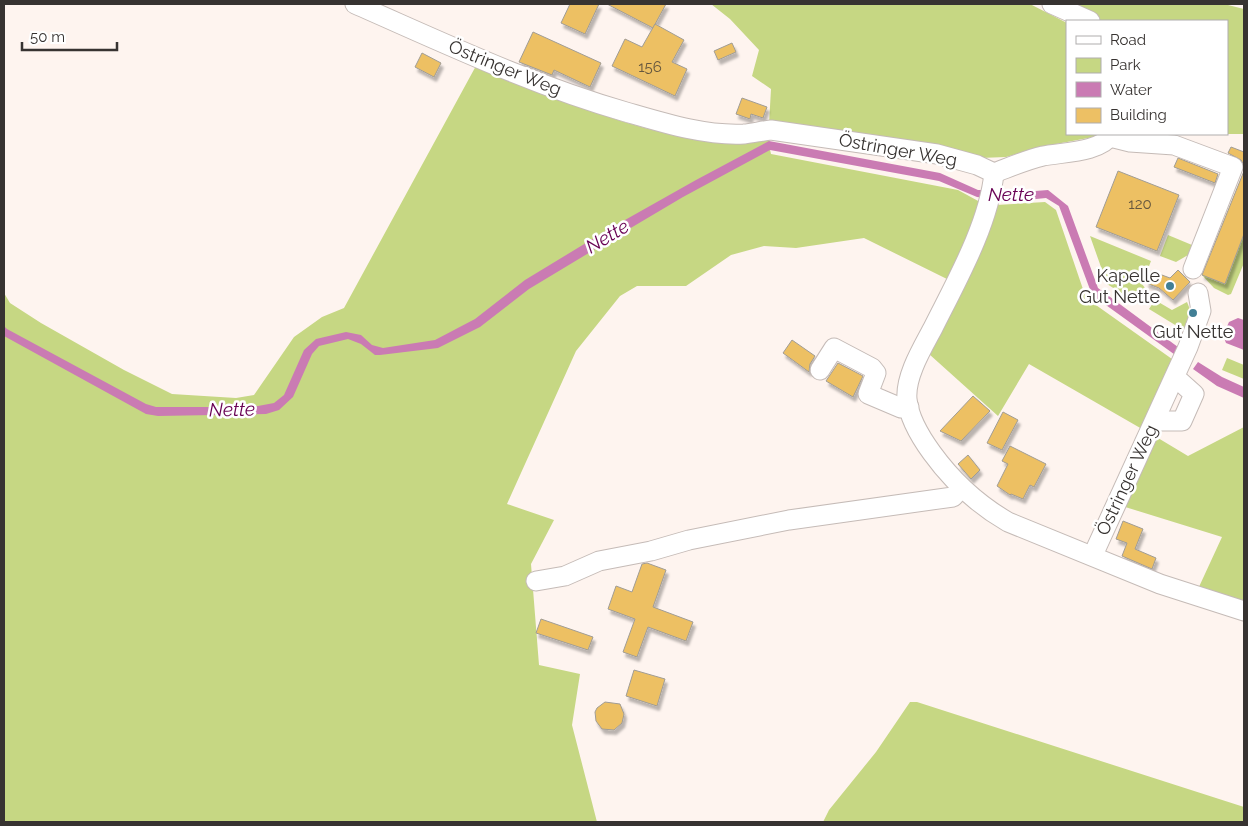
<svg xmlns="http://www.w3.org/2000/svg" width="1248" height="826" viewBox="0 0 1248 826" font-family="Raleway,sans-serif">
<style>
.green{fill:#c6d783}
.water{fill:#ca7bb3}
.building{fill:#edc064;stroke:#a09c94;filter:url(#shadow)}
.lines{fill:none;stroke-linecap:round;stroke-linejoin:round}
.minor-casing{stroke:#c5bbb7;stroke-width:21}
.minor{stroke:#fff;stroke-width:19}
.poi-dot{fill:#417f95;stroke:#fff;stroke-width:2}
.labels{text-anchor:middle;stroke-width:5;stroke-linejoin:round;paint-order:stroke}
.number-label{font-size:15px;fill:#64563e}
.street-label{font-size:18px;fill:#373331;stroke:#fff}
.poi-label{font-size:18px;fill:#373331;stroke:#fff;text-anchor:end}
.water-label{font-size:19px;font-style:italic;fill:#680254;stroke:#fff}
</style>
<defs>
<filter id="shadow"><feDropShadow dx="2.5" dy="4.5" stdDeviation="1" flood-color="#0004"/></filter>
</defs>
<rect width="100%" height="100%" fill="#fef4ef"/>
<g class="green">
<polygon points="711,4 1030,4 1067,23 1067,134 1101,134 1099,136 1040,147 1006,157 980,158 769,124 771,89 752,76 759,50 730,19"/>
<polygon points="1071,4 1224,4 1244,9 1244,134 1227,134 1227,21 1100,21 1095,15"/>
<path d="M 477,64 C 553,95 630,133 713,140 C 729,142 754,135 770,133 L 769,145 L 771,154 L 958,190 L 980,202 L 958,262 L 949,280 L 864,238 L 796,248 L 764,246 L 731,255 L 686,286 L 637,286 L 620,296 L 576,351 L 507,504 L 554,520 L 531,564 L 539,665 L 580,674 L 572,725 L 597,822 L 4,822 L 4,293 L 10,303 L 41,323 L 124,370 L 172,394 L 236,398 L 254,395 L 294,337 L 322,317 L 344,308 Z"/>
<polygon points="1045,202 1056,210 1086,298 1172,359 1142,429 1029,364 998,416 929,354 996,205"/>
<polygon points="1244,234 1244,263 1231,294 1228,295 1214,288 1201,274 1225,284"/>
<polygon points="1168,235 1192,245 1188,255 1176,262 1160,256"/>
<polygon points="1090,236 1151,261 1142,284 1149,293 1140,305 1107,284"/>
<polygon points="1155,300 1172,310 1187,302 1191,312 1185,331 1149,309"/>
<polygon points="1227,358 1244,365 1244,379 1222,370"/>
<polygon points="1244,427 1244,603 1198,589 1222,537 1122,506 1153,435 1188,456"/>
<polygon points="910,702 917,702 1244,807 1244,822 823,822 829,810 876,752"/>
</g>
<g class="water">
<polygon points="769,141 940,173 978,190 987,190 985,198 977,197 939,181 770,150 683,197 602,245 529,289 480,327 438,348 380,355 375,355 361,344 348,339 319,346 312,354 293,397 279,410 266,414 158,416 146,414 4,336 4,326 7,329 146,404 156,407 241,407 258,406 274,403 284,395 304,350 316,339 346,332 361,335 372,345 383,348 435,340 475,319 525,280 609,229 696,180"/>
<polygon points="1048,190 1068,206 1098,288 1182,350 1178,357 1092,295 1059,206 1046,198 1007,202 996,201 997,191 1008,193"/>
<polygon points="1238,318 1244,320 1244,350 1226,343 1223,335 1229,322"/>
<polygon points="1198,362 1222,377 1244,387 1244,398 1217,386 1193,369"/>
</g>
<g class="building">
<polygon points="570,4 599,4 585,34 561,23"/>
<polygon points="607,4 666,4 653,28"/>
<polygon points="655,24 684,40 672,62 687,69 675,96 612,66 625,39 642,47"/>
<polygon points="533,32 601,63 590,87 554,70 552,75 519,62"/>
<polygon points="732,43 736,52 718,60 714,51"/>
<polygon points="422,53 441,63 434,77 415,67"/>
<polygon points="742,98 767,107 763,118 751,114 750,119 736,114"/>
<polygon points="1231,147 1244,152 1244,234 1225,284 1202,275 1244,171 1244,165 1241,160 1228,153"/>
<polygon points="1178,158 1218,174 1215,183 1174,167"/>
<polygon points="1118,171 1179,195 1157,251 1096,227"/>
<polygon points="1178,270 1190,282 1173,300 1159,288 1146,283 1151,271 1170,278"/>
<polygon points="792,340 815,356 810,364 809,372 783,353"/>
<polygon points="838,363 863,376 853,397 826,381"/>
<polygon points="973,396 990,411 961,441 940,431"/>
<polygon points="1003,412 1018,420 1002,450 987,443"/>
<polygon points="1010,446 1046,464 1034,487 1030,485 1023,499 1011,494 1010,495 997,486 1008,464 1002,461"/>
<polygon points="968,455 980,470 971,479 958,464"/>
<polygon points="1123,521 1143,529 1135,549 1156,558 1152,569 1122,556 1127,543 1116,539"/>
<polygon points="647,563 666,570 653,607 693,622 686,641 648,627 637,657 623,652 635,619 608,609 616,586 632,592 642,564"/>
<polygon points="541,619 593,637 588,650 536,633"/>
<polygon points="634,670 665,679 657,706 626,696"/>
<polygon points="605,702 620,704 624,714 622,723 614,730 602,729 596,721 595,712 597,708"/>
</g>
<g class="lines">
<defs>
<g id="minor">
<path d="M 355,4 C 444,43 532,85 626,112 C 664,123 705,136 744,134 C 753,133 762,131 771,130 L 937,154 L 977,165 L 994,173"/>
<polyline points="1052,4 1090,21"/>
<polyline points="1110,137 1130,142 1174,145 1233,167 1193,269"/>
<path d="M 994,173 C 989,224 956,282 933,328 C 923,347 905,376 907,399 C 909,419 921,438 932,453 C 953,482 977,504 1008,522 L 1160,584 L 1244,611"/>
<path d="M 994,173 C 1010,167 1026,160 1043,156 C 1063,152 1100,153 1112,134"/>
<polyline points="820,370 834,348 872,368 876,373 868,394 901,408 909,407"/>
<polyline points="1155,421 1182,421 1194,394 1175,377"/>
<polyline points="1093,555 1188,347 1201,311 1198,293"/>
<polyline points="536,581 565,576 599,561 651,551 689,540 789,520 953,497 961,488"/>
</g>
</defs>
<use href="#minor" class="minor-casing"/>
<use href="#minor" class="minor"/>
</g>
<g class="poi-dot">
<circle cx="1170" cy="286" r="5"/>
<circle cx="1193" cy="313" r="5"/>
</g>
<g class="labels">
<g class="number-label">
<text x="650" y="72">156</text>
<text x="1140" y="209">120</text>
</g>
<g class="street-label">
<text transform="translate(505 68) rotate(22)" y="6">Östringer Weg</text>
<text transform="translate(898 150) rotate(10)" y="6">Östringer Weg</text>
<text transform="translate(1127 480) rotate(-65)" y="6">Östringer Weg</text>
</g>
<g class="poi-label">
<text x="1160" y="282">Kapelle<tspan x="1160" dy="21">Gut Nette</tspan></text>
<text x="1193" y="338" text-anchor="middle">Gut Nette</text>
</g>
<g class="water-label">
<text x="1011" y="201">Nette</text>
<text transform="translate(607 236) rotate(-31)" y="7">Nette</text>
<text transform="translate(232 409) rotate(-1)" y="7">Nette</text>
</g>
</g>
<rect width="1248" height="826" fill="none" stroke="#373331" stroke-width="10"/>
<rect x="1066" y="20" width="162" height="115" fill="#ffffff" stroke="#afadad"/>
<rect x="1076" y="36" width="25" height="8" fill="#ffffff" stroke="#afadad"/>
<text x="1110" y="45" font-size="15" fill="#373331">Road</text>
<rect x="1076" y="58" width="25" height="15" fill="#c6d783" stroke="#afadad"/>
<text x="1110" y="70" font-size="15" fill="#373331">Park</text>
<rect x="1076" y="82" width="25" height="15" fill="#ca7bb3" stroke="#afadad"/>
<text x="1110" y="95" font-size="15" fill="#373331">Water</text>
<rect x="1076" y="108" width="25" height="15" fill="#edc064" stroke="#afadad"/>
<text x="1110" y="120" font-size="15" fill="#373331">Building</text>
<path d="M22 42v8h95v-8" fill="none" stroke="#373331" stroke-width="2.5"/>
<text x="30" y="42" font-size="15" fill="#373331" stroke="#ffffff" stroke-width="4" paint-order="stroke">50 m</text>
</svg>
